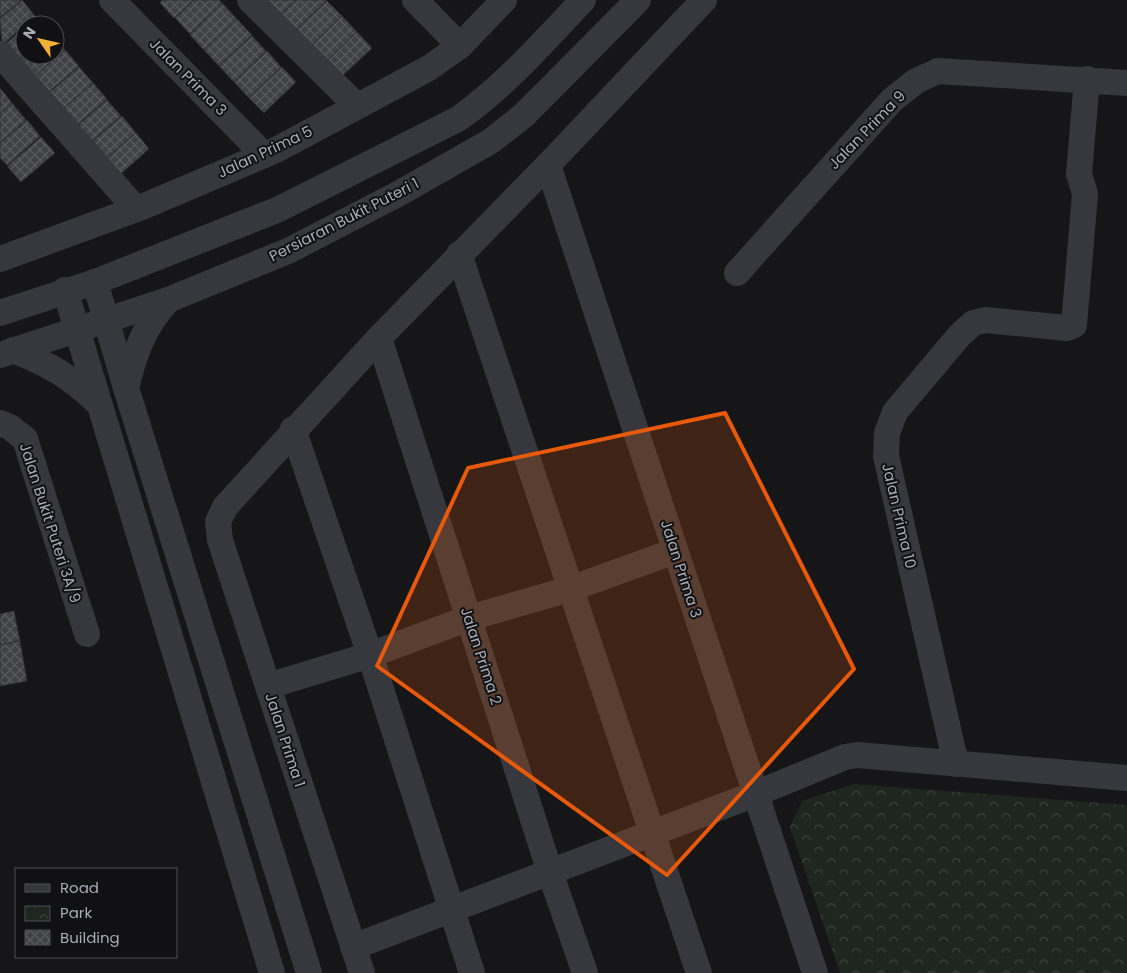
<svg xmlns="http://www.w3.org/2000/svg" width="1127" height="973" viewBox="0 0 1127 973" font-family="Poppins,sans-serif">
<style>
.park{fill:url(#park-crowns)}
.building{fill:url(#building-cross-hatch);stroke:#303034}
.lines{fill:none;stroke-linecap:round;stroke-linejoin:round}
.minor{stroke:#37383d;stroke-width:26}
.marked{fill:#e8590c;fill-opacity:0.2;stroke:#e8590c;stroke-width:4;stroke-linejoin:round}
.labels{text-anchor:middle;stroke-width:4;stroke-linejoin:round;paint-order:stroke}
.street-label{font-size:15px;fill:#a8adb8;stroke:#111113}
</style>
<defs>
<pattern id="park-crowns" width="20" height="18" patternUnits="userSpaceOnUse" patternTransform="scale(1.25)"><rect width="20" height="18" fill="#1e261f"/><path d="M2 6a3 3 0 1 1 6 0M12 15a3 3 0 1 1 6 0" fill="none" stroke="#3c433d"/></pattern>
<pattern id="building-cross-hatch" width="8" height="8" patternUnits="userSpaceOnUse" patternTransform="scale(1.25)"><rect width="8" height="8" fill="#404145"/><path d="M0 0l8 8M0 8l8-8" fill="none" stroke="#595a5e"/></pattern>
</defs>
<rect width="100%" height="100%" fill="#161618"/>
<polygon class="park" points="854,784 1127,805 1127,973 840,973 790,827 802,801"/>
<g class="building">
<polygon points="0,0 21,0 0,18"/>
<polygon points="22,0 35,16 2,45 0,19"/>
<polygon points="162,0 194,0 174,18 160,3"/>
<polygon points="194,0 219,0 222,3 190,34 175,18"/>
<polygon points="265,0 296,0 280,15"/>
<polygon points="296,0 327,0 295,31 280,15"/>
<polygon points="327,1 342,16 310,47 295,31"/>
<polygon points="222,3 237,19 204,50 190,35"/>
<polygon points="342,16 357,32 325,63 310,47"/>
<polygon points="37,17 44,25 27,25"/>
<polygon points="237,19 252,35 219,66 204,50"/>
<polygon points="25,27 25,55 16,62 3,46"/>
<polygon points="357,32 372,48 339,79 325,63"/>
<polygon points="252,36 266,51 234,82 219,66"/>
<polygon points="55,39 65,50 31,79 16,63 26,55 55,55"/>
<polygon points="65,50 79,66 45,95 31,79"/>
<polygon points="267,51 281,67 249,98 234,82"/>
<polygon points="79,67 93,83 59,112 45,96"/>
<polygon points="282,67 296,82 264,113 249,98"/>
<polygon points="93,83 107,99 73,128 59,112"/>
<polygon points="0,88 12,103 0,114"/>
<polygon points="107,100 121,116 87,145 73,129"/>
<polygon points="12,103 26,120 0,143 0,114"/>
<polygon points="122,116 136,133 102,162 88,145"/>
<polygon points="27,120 40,136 7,165 0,158 0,143"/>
<polygon points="136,133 149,149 116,178 102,162"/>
<polygon points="41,137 55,153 21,182 7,166"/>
<polygon points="14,611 20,641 0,645 0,614"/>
<polygon points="20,641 27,681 0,686 0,645"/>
</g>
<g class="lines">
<g class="minor">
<polyline points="112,0 264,155"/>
<polyline points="250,0 357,106"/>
<polyline points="415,0 460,46"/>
<polyline points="0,54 136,209"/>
<polyline points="548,165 815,973"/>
<polyline points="459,254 699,973"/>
<polyline points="0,259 142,207 276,150 429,68 460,46 504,0"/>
<polyline points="737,273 892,100 916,81 938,71 1127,83"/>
<polyline points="95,282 126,388 309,973"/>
<polyline points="65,290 272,973"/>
<path d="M 0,313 L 95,282 L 277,210 L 458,119 C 506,85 543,42 583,0"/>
<polyline points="379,338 550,872 585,973"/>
<path d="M 13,350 C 50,365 70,376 99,404"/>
<polyline points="0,355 168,300 288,251 398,194 491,141 524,115 638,0"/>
<path d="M 126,388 C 135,352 143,328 168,300"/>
<polyline points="0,423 10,427 25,439 87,634"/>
<polyline points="293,429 370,655 472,973"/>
<polyline points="268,686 370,655 469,618 570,589 675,551"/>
<polyline points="956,764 886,456 887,433 895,412 959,336 973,323 985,320 1067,328 1074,325 1085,194 1079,174 1087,79"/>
<polyline points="353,947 755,794 845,757 857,755 1127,778"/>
<polyline points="362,973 220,540 218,522 225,507 379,338 548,165 704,0"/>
</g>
</g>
<path class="marked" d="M 725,413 L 854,669 L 667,875 L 377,666 L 468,468 Z"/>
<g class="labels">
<g class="street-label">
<text transform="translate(188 77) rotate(45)" y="5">Jalan Prima 3</text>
<text transform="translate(867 130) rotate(-46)" y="5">Jalan Prima 9</text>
<text transform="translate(265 152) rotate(-25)" y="5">Jalan Prima 5</text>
<text transform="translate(344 220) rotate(-27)" y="5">Persiaran Bukit Puteri 1</text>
<text transform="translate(899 516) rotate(77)" y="5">Jalan Prima 10</text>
<text transform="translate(50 523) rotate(72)" y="5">Jalan Bukit Puteri 3A/9</text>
<text transform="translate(681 569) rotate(72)" y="5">Jalan Prima 3</text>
<text transform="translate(481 656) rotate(72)" y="5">Jalan Prima 2</text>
<text transform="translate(285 740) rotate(72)" y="5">Jalan Prima 1</text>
</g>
</g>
<rect x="15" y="868" width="162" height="90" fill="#111113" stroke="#4d4f55"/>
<rect x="25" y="884" width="25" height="8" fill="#37383d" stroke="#4d4f55"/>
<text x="60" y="893" font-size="15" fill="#a8adb8">Road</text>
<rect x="25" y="906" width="25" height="15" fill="url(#park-crowns)" stroke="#4d4f55"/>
<text x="60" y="918" font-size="15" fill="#a8adb8">Park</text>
<rect x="25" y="930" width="25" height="15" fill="url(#building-cross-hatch)" stroke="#4d4f55"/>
<text x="60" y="943" font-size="15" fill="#a8adb8">Building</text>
<g transform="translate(40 40) rotate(304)"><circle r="24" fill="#111113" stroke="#4d4f55"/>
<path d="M0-4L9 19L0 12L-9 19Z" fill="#f2b134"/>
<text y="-8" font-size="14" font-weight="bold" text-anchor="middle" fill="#a8adb8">N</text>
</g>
</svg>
